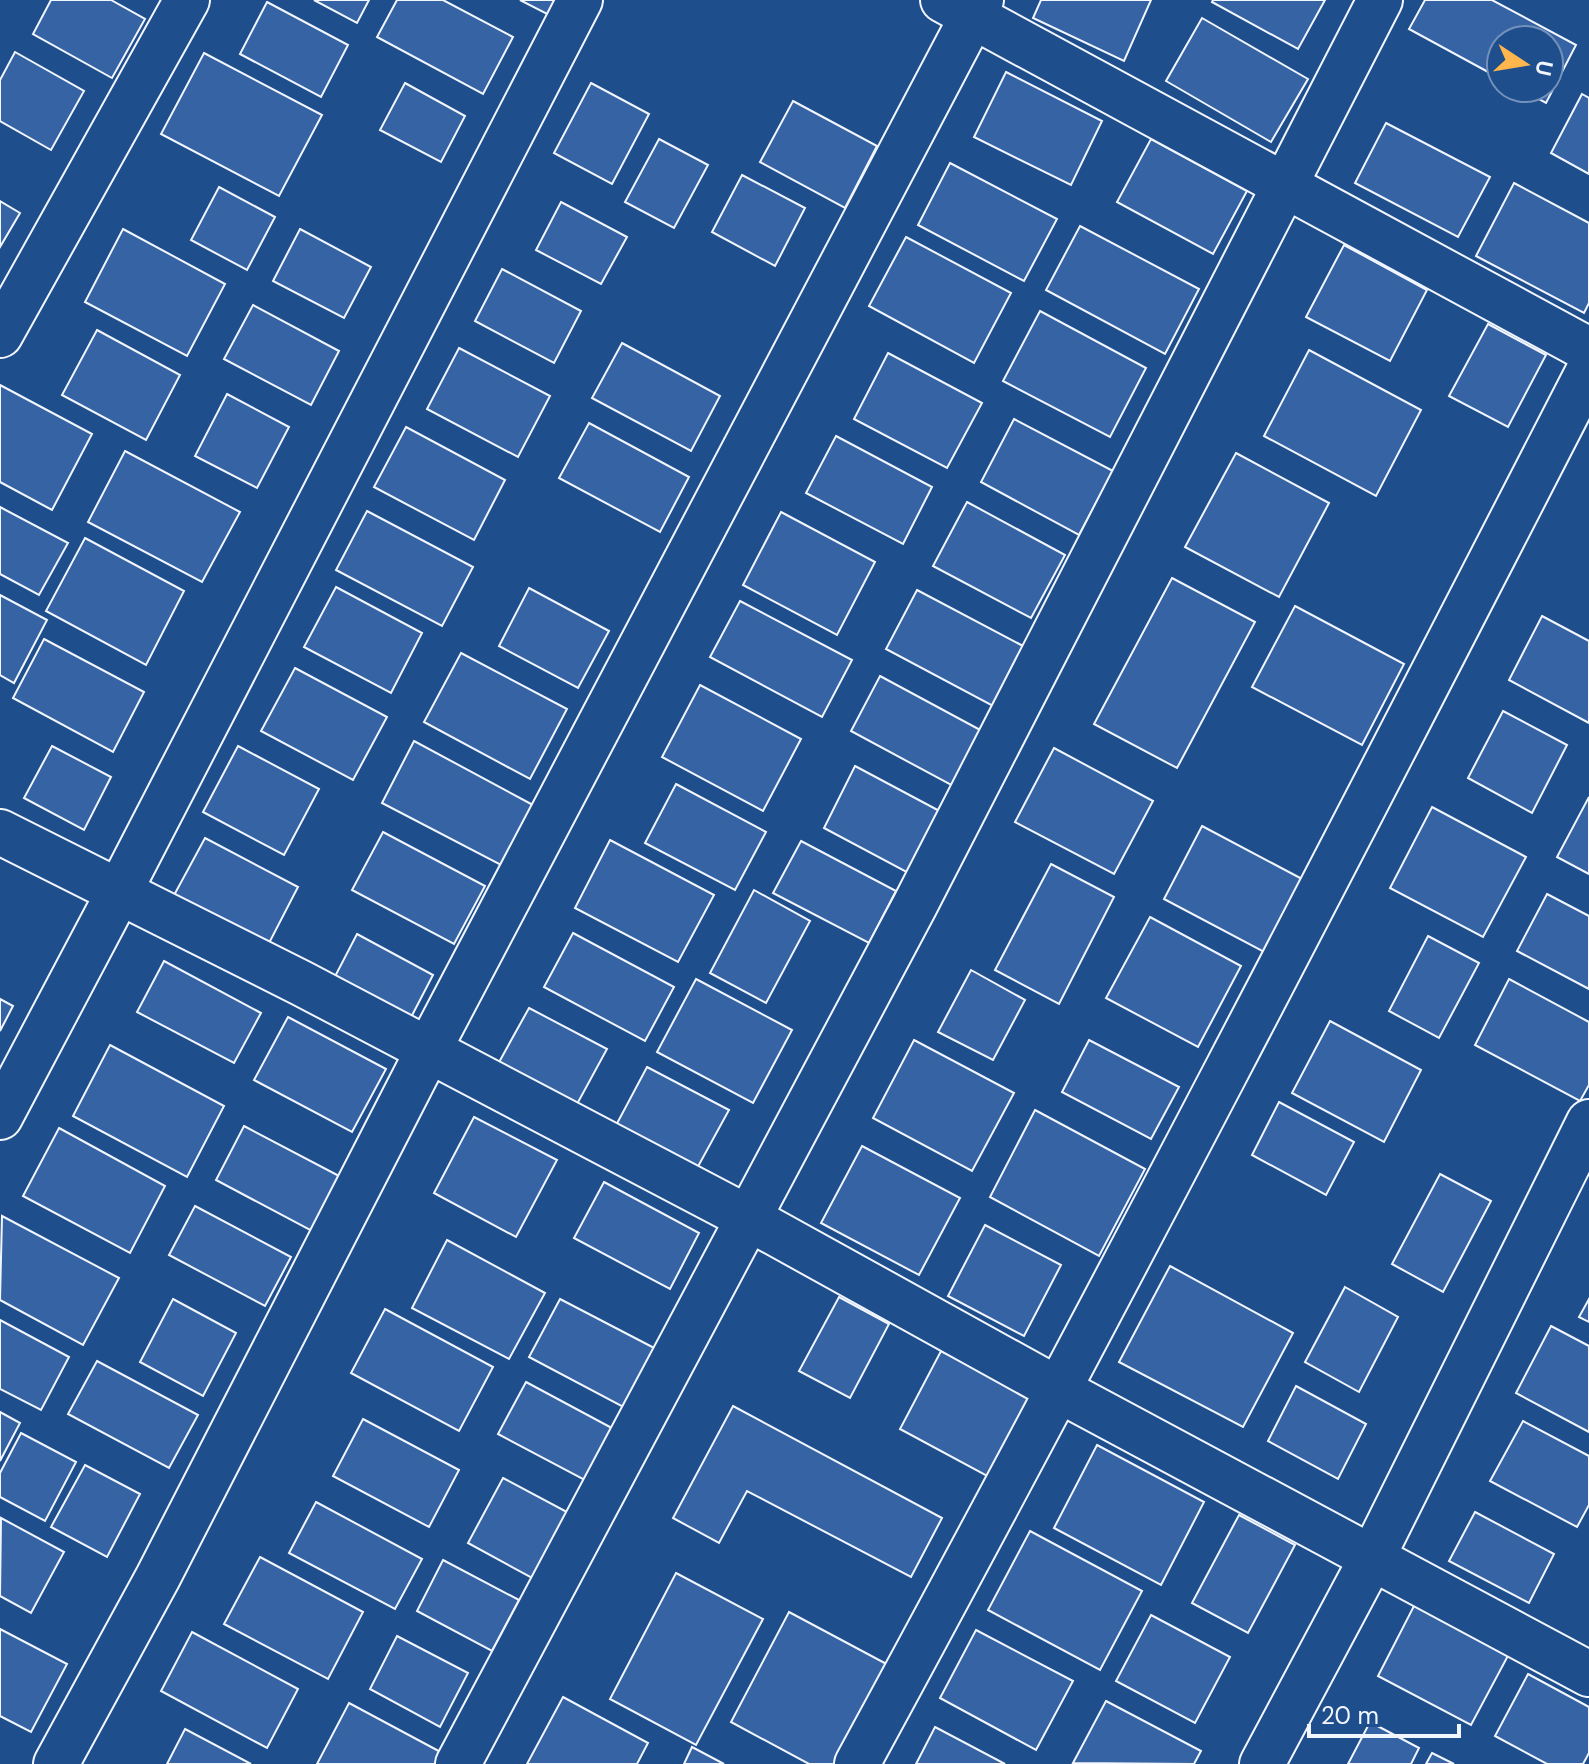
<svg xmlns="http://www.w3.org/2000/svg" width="1589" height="1764" viewBox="0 0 1589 1764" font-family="'DM Sans',sans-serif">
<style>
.building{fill:#3563a3;stroke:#f2f6ff;stroke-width:2}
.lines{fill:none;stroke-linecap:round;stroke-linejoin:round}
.street-casing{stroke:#f2f6ff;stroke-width:48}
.street{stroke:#1f4e8c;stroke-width:44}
</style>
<rect width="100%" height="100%" fill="#1f4e8c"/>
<g class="building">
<polygon points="51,0 111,0 145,19 112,78 33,34"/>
<polygon points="314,0 369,0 357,23"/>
<polygon points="397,0 443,0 513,37 483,94 377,37"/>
<polygon points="520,0 561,0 553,17"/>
<polygon points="1041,0 1151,0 1124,61 1033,18"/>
<polygon points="1213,0 1325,0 1298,49 1212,2"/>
<polygon points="1425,0 1492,0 1576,45 1546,103 1518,88 1549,88 1549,40 1501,40 1501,79 1409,29"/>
<polygon points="267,2 348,45 321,97 240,54"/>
<polygon points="1202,18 1308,79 1271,142 1166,81"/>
<polygon points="15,52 84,91 51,150 0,121 0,80"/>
<polygon points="204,53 322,115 279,196 161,134"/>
<polygon points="1006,72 1102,121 1071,185 974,137"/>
<polygon points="405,83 465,116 441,162 380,130"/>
<polygon points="591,83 649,114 612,184 554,153"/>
<polygon points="1582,94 1589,98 1589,174 1551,153"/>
<polygon points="793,101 877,146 845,208 760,162"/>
<polygon points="1386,123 1490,177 1458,237 1355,183"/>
<polygon points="659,139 708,165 674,228 625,202"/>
<polygon points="1151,139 1247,191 1213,254 1117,202"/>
<polygon points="950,163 1057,219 1024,281 918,225"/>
<polygon points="742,175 805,208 775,266 712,232"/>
<polygon points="1514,183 1589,223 1589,303 1584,313 1476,256"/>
<polygon points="219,187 275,217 247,270 191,240"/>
<polygon points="0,201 20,213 0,247"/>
<polygon points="561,202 627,237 601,284 536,250"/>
<polygon points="1080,226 1199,289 1165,354 1046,290"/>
<polygon points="123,229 225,284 187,356 85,302"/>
<polygon points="300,229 371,267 344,318 273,281"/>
<polygon points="906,237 1011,293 974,363 869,306"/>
<polygon points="1344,245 1427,290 1390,361 1306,317"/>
<polygon points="502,269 581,311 554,363 475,321"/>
<polygon points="253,305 339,351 311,405 224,359"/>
<polygon points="1040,311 1146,368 1110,437 1003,381"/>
<polygon points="1488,324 1546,355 1508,427 1449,396"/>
<polygon points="97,330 180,375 146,440 62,395"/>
<polygon points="622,343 720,396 691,451 592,398"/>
<polygon points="459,348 550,396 518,457 427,409"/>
<polygon points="1309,350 1421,410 1376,496 1264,436"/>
<polygon points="888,353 982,403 947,468 854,419"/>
<polygon points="0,385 92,434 52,510 0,482"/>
<polygon points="227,394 289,427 257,488 195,456"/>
<polygon points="1014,419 1113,471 1079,535 981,482"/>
<polygon points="589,423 689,477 660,532 559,478"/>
<polygon points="406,427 505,480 474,540 374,487"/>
<polygon points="836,436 932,487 903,544 806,493"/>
<polygon points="125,451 240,512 202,582 88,522"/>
<polygon points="1236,453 1329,503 1279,597 1185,547"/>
<polygon points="967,502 1065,555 1031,618 933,566"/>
<polygon points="0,507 68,543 39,595 0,574"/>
<polygon points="367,511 473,567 442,626 336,570"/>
<polygon points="781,512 875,562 837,635 743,585"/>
<polygon points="85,538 184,591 146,665 46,611"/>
<polygon points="1172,578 1255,622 1177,768 1094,724"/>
<polygon points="336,587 422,633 391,693 304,647"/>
<polygon points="529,588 609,631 578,688 499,646"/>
<polygon points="917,590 1025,647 993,706 886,649"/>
<polygon points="0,595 47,620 14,683 0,675"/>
<polygon points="740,601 852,660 822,717 710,657"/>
<polygon points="1295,606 1404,664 1362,745 1252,687"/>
<polygon points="1542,616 1589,641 1589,723 1509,680"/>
<polygon points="44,639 144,692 113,752 13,698"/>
<polygon points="461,653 567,709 530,779 424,722"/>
<polygon points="295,668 387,717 353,780 261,731"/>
<polygon points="880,676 984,732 955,787 851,731"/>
<polygon points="700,685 801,739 763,811 662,757"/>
<polygon points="1503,711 1567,745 1532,813 1468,778"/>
<polygon points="414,741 533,805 501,865 382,803"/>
<polygon points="52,746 111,777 84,830 24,798"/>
<polygon points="238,746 319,789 284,855 203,812"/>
<polygon points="1054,748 1153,801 1114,874 1015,822"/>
<polygon points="855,766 947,815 914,876 824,828"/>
<polygon points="676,784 766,832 735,890 645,843"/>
<polygon points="1589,797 1589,874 1557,857"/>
<polygon points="1432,807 1526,857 1483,937 1390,888"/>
<polygon points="1202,826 1304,880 1266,953 1164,899"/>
<polygon points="383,832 485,886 454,944 352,890"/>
<polygon points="205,838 298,887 267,947 173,897"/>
<polygon points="610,840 714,895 678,962 575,908"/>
<polygon points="801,841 896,891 869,943 773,893"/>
<polygon points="1051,864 1114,897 1059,1004 995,970"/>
<polygon points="754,890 810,921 766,1003 710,973"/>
<polygon points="1547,894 1589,916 1589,989 1517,951"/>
<polygon points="1150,917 1241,966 1198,1047 1106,998"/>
<polygon points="573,933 674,987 645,1041 544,987"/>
<polygon points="357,934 433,975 406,1027 330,986"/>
<polygon points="1428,936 1479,963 1439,1038 1389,1011"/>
<polygon points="164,961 261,1013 234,1063 137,1012"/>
<polygon points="971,970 1025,1000 993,1060 938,1032"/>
<polygon points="696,979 792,1030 753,1103 657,1052"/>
<polygon points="1509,979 1589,1022 1589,1085 1580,1101 1475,1045"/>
<polygon points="0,999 13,1006 0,1031"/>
<polygon points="529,1008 607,1049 576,1106 498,1064"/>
<polygon points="288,1017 386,1069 352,1132 254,1080"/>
<polygon points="1330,1021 1421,1070 1384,1142 1292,1093"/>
<polygon points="914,1040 1014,1093 972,1171 873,1118"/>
<polygon points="1089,1040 1179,1087 1151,1139 1062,1092"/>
<polygon points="110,1045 224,1106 187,1177 73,1116"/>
<polygon points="647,1067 729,1110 695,1172 614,1129"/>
<polygon points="1279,1102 1354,1142 1326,1195 1252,1155"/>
<polygon points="1035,1110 1145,1169 1099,1256 990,1197"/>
<polygon points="474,1117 557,1160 516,1237 434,1193"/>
<polygon points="244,1126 341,1177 312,1231 216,1180"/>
<polygon points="59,1128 165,1186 130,1253 23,1196"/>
<polygon points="862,1146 960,1198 919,1275 821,1223"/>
<polygon points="1440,1174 1491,1201 1443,1292 1392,1264"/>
<polygon points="604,1182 699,1233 670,1289 574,1238"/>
<polygon points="195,1206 291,1257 265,1306 169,1255"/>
<polygon points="2,1216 119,1278 83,1345 0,1300"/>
<polygon points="985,1225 1061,1265 1024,1336 948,1296"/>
<polygon points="447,1240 545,1293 509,1359 412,1308"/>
<polygon points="1170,1266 1293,1333 1243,1427 1119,1362"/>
<polygon points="1345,1287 1398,1317 1359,1392 1305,1362"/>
<polygon points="839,1297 889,1324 850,1398 799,1371"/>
<polygon points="173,1299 236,1333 203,1396 140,1362"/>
<polygon points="560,1299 660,1351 629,1410 529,1357"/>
<polygon points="1589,1299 1589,1322 1579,1317"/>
<polygon points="385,1309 493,1367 459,1431 351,1373"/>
<polygon points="0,1320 69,1357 41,1410 0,1389"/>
<polygon points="1551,1326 1589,1346 1589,1432 1516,1393"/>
<polygon points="941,1351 1031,1398 989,1477 900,1429"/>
<polygon points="97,1361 198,1415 169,1468 68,1414"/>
<polygon points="526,1382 623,1434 596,1486 498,1434"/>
<polygon points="1296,1386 1366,1424 1338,1479 1268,1441"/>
<polygon points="733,1406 942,1518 911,1577 747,1491 719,1543 673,1518"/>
<polygon points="0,1412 20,1423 0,1461"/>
<polygon points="363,1419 459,1470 429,1527 333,1476"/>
<polygon points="1523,1421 1589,1456 1589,1505 1577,1527 1490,1481"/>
<polygon points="21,1433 76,1462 45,1521 0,1497 0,1473"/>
<polygon points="1097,1445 1204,1502 1161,1585 1054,1528"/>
<polygon points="85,1465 140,1494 107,1557 51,1527"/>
<polygon points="503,1478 580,1519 545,1585 468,1543"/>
<polygon points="316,1502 422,1559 395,1609 289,1553"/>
<polygon points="1475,1512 1554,1554 1529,1603 1449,1561"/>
<polygon points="1239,1515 1295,1545 1248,1633 1192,1603"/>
<polygon points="1,1518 64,1552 31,1613 0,1596"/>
<polygon points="1030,1531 1142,1591 1100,1670 988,1610"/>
<polygon points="260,1557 363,1612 328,1679 224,1624"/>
<polygon points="443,1560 519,1600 492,1651 417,1611"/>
<polygon points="676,1573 763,1619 696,1745 610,1699"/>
<polygon points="1416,1602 1510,1652 1471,1725 1378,1676"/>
<polygon points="789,1612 894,1668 843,1764 809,1764 731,1722"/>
<polygon points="1151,1615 1230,1657 1195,1723 1116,1681"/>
<polygon points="0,1629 67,1664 31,1732 0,1716"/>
<polygon points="976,1630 1073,1681 1036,1750 940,1698"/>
<polygon points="192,1632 298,1689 267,1748 161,1691"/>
<polygon points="397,1636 468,1673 440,1727 370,1689"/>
<polygon points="1528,1674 1589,1707 1589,1753 1583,1764 1547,1764 1495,1736"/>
<polygon points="563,1697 648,1743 637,1764 527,1764"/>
<polygon points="1106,1701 1201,1751 1194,1764 1073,1763"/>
<polygon points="349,1703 448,1756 443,1764 317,1764"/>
<polygon points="1370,1722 1419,1748 1411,1764 1348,1764"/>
<polygon points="935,1727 1005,1764 916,1764"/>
<polygon points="185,1729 251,1764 167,1764"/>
<polygon points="692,1747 724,1764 684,1764"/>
<polygon points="1432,1753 1454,1764 1426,1764"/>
</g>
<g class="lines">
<defs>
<g id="street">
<polyline points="943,0 1589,350"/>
<polyline points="0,335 187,0"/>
<polyline points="0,832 301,983 750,1219 1059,1390 1589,1674"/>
<polyline points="0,1117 119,892 580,0"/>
<polyline points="56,1764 158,1577 428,1051 981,0"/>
<polyline points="458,1764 915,905 1380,0"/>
<path d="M 857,1764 C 1108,1303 1349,837 1589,370"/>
<polyline points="1262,1764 1373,1556 1589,1122"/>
</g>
</defs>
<use href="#street" class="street-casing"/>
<use href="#street" class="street"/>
</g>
<g transform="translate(1525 64) rotate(102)"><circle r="38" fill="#1f4e8c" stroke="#7391ba" stroke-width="2"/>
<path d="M0-6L14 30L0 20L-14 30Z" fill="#ffb74d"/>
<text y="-12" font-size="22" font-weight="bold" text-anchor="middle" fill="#f2f6ff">U</text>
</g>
<path d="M1309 1724v12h150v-12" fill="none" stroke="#f2f6ff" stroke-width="4"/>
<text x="1321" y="1724" font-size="24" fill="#f2f6ff" stroke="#1f4e8c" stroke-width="6" paint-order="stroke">20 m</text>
</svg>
